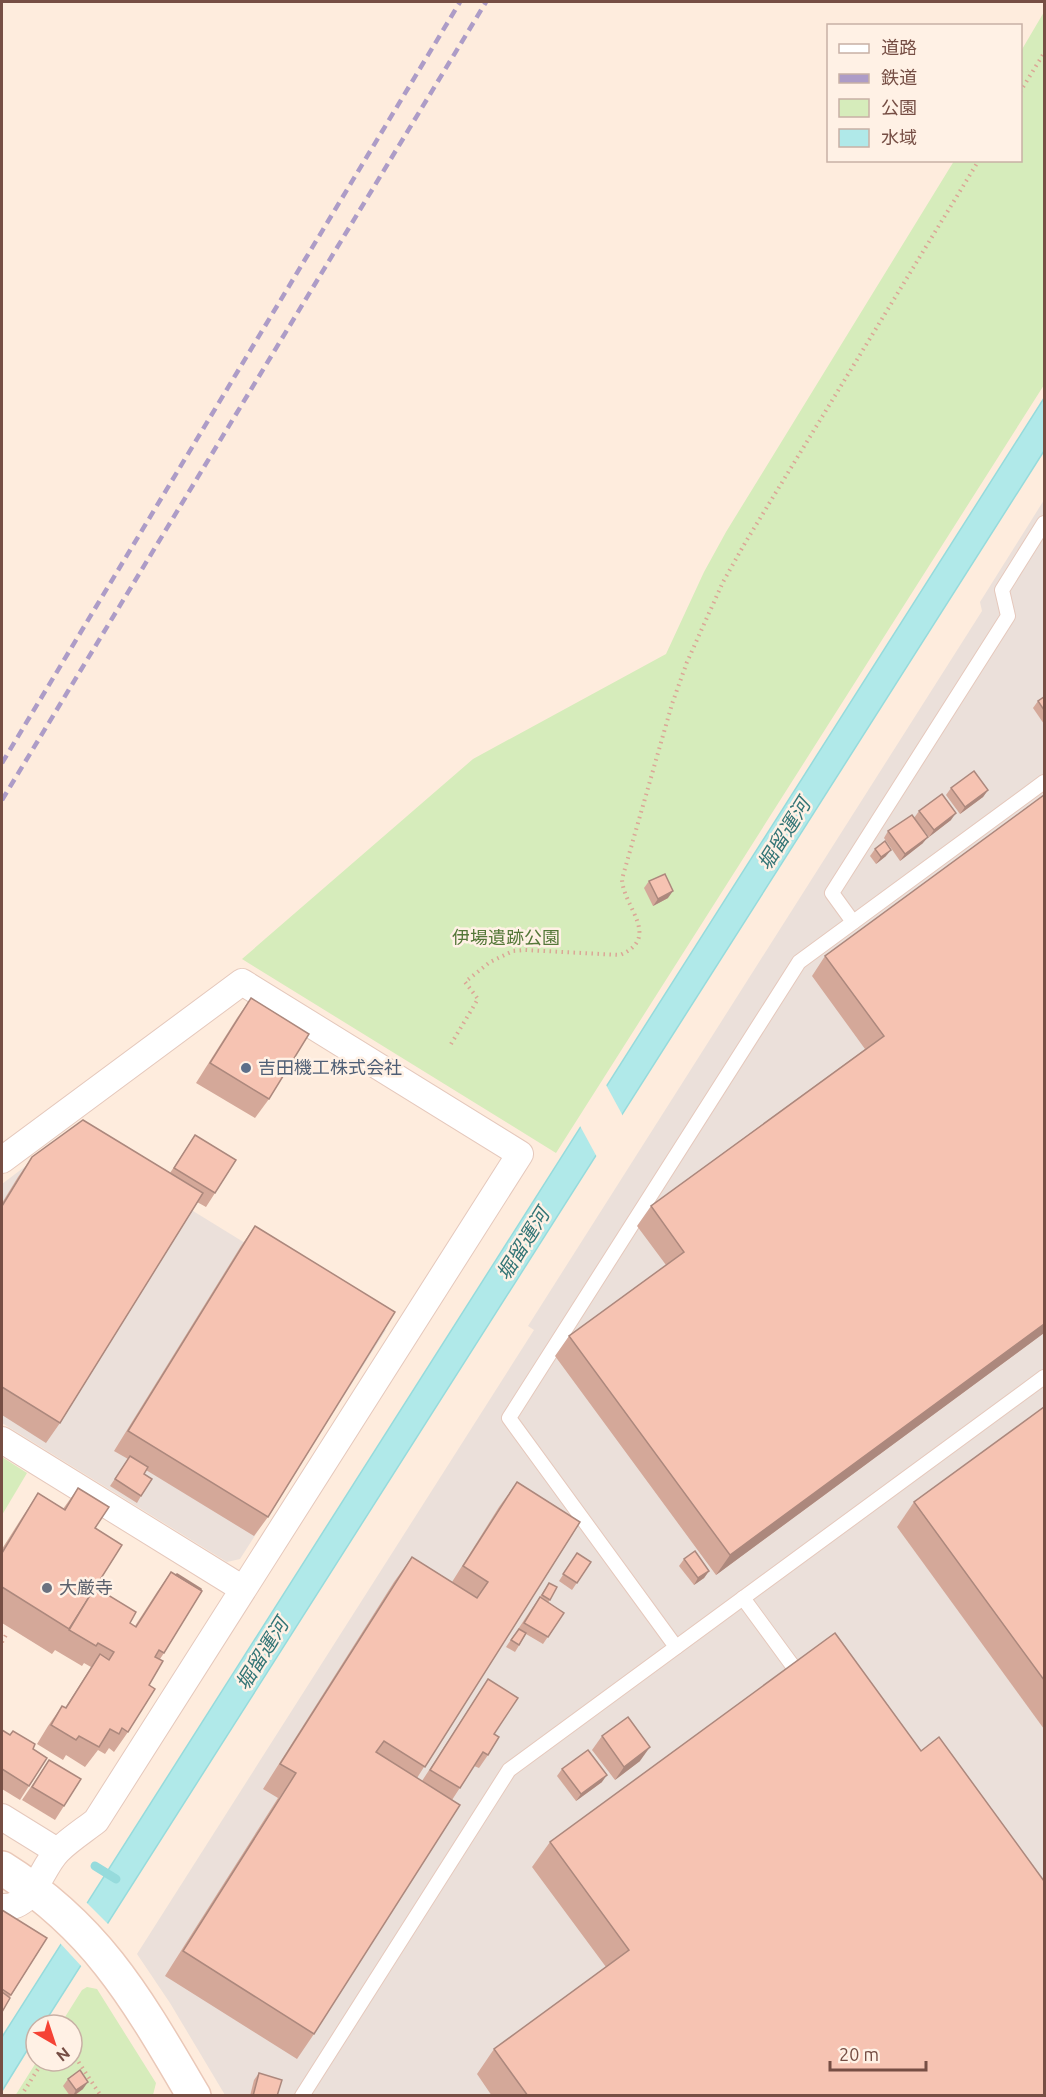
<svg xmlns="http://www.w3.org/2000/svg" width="1046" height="2097" viewBox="0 0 1046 2097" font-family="Ubuntu,'Noto Sans JP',sans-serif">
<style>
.industrial{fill:#ebe0da}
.green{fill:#d6ecbb}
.water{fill:#b0e9e9;stroke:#96dbdc;stroke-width:1.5}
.pier{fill:#feecdd}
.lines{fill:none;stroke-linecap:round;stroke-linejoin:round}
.stream{stroke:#96dbdc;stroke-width:9}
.lane-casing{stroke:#e5c8bc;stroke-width:16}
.street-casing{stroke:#e5c8bc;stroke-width:28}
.secondary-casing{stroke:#eac8b8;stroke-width:36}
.path{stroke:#dba696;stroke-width:4;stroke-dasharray:1.5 4.5;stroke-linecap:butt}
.lane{stroke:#fff;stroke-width:14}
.street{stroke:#fff;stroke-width:26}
.secondary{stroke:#fff;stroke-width:33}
.rail{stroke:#ad9cc7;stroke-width:4.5;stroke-dasharray:9 6;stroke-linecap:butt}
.wall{fill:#d4a899}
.shaded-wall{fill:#ac887d}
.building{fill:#f6c3b2;stroke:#ac887d;stroke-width:1.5}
.service-dot{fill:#5c6f8a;stroke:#fff1e5;stroke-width:2}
.worship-dot{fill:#6b7280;stroke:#fff1e5;stroke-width:2}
.labels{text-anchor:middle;stroke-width:5;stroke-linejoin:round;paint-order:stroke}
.park-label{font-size:18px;fill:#547738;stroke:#fff1e5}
.service-label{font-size:18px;fill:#4e5e75;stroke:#fff1e5;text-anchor:start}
.worship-label{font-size:18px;fill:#5b616d;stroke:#fff1e5;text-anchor:start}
.water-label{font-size:20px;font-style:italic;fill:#347576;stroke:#fff1e5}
</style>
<rect width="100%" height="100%" fill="#feecdd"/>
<g class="industrial">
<polygon points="1044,500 1044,2095 225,2095 170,2003 137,1954 534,1330 528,1326 982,611 980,602"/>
<polygon points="68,1134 386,1330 240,1559 227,1562 2,1423 2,1184"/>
</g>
<g class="green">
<polygon points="1044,12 1044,385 556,1153 242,959 473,759 666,654 704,572 726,532 954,161 1020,160 1021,51"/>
<polygon points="2,1457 27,1473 2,1515"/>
<polygon points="87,1987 97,1989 156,2083 153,2095 15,2096 37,2061 72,2061 72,2025 60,2025 82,1990"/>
</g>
<polygon class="water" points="1044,398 1044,451 43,2025 36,2025 36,2036 2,2091 2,2037"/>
<g class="pier">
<polygon points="605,1083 624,1118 598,1159 579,1124"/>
<polygon points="85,1901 110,1926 83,1968 59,1942"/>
</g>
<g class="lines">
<polyline class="stream" points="95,1866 116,1879"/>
<defs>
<g id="lane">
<polyline points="853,922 832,893 1008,616 1002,590 1044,523"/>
<polyline points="743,1598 795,1669"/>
<polyline points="676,1647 509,1418 799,962 1044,782"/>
<polyline points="302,2096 509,1770 1044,1377"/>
</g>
<g id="street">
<path d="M 2,1160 L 242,982 L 520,1154 L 96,1821 C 83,1831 69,1840 58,1851 C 39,1870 35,1908 2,1907"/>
<polyline points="2,1440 243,1589"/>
<polyline points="2,1817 57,1851"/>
</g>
<path id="secondary" d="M 2,1868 C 98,1928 138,2001 194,2096"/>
</defs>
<use href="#lane" class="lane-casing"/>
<use href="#street" class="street-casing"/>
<use href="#secondary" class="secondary-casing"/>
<g class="path">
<polyline points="1020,92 1044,53"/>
<path d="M 451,1044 L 478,999 L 465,982 L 490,962 L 513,951 L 525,950 L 620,955 C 662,937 623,907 622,879 L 672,704 L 687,662 L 723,582 L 745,543 L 979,160"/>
<polyline points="2,1642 6,1635"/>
<polyline points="72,2052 101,2096"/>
<polyline points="21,2096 43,2061"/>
</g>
<use href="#lane" class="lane"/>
<use href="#street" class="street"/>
<use href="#secondary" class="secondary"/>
<g class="rail">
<polyline points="2,763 460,2"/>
<polyline points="2,800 486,2"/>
</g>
</g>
<g class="wall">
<polygon points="1044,697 1044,724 1033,708 1038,701"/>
<polygon points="951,788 988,790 983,797 960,814 946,795"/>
<polygon points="1044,795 1044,1333 716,1575 555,1356 569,1336 666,1265 637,1226 651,1206 865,1049 812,976 825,956"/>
<polygon points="919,811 951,820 929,837 914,818"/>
<polygon points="888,831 923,843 900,861 884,838"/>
<polygon points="875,849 886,856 876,864 870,856"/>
<polygon points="649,881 668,898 653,906 644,888"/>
<polygon points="251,998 269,1099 255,1118 196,1083 237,1018"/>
<polygon points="195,1135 215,1193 206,1207 197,1202 60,1423 46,1443 2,1415 2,1203 18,1177 32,1157 170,1173"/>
<polygon points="255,1226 268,1517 254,1536 146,1470 144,1474 141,1496 137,1503 110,1486 128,1459 114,1451 241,1246"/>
<polygon points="1044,1407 1044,1729 897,1527 914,1502"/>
<polygon points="517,1482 580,1522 417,1778 422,1781 488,1679 494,1734 488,1755 479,1768 474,1766 452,1800 314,2034 297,2059 165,1976 278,1798 263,1789 394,1582 412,1557 452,1582 499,1507"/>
<polygon points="78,1488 95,1528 95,1587 130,1623 135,1626 157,1592 171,1572 164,1653 160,1659 128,1732 114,1752 109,1748 105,1754 98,1750 85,1767 66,1755 63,1760 37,1744 48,1726 62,1706 65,1708 91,1667 84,1663 82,1666 55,1650 52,1654 2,1623 2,1549 21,1519 38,1493 63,1509"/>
<polygon points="577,1553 591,1562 572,1590 559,1581"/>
<polygon points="684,1559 709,1571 704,1578 694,1585 679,1566"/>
<polygon points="549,1583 557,1587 548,1603 564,1613 543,1644 526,1634 515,1652 506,1647"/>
<polygon points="2,1730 33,1749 29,1786 20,1800 2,1789"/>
<polygon points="602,1736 640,1761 615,1780 592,1750"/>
<polygon points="49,1760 64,1806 55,1820 22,1800"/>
<polygon points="562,1769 602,1782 576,1801 557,1776"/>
<polygon points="550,1842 1044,2096 492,2096 477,2074 494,2049 606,1967 532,1867"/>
<polygon points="2,1910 47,1938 10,1997 2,2012"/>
<polygon points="259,2073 277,2096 250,2096 254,2080"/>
<polygon points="68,2079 83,2089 74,2096 70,2096 63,2086"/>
</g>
<g class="shaded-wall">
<polygon points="988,790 983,797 960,814 965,807"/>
<polygon points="956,813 951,820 929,837 934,830"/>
<polygon points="928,837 923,843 900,861 905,854"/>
<polygon points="891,850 886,856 876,864 881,857"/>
<polygon points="673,891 668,898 653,906 658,899"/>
<polygon points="1044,1324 1044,1333 716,1575 730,1555"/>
<polygon points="709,1571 704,1578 694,1585 698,1578"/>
<polygon points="650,1747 640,1761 615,1780 624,1767"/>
<polygon points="607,1775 602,1782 576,1801 581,1794"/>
<polygon points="88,2082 83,2089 73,2096 76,2090"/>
</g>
<g class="building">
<polygon points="1044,697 1044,710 1038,701"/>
<polygon points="974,771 988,790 965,807 951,788"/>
<polygon points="942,794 956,813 934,830 919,811"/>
<polygon points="1044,795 1044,1324 730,1555 569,1336 684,1252 651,1206 884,1036 825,956"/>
<polygon points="912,815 928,837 905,854 888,831"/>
<polygon points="885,841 891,850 881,857 875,849"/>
<polygon points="665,874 673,891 658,899 649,881"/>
<polygon points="251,998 309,1034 269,1099 210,1063"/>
<polygon points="83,1120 203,1193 60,1423 2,1387 2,1206 32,1157"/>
<polygon points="195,1135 236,1160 215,1193 174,1168"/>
<polygon points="255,1226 395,1312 268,1517 128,1431"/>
<polygon points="1044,1407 1044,1680 914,1502"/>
<polygon points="130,1456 148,1467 144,1474 152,1479 141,1496 115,1479"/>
<polygon points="517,1482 580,1522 425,1767 384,1741 376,1752 460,1805 314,2034 183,1951 296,1773 280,1764 412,1557 477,1598 488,1582 463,1566"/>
<polygon points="78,1488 109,1507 95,1528 122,1545 69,1629 2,1587 2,1553 38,1493 65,1510"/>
<polygon points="695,1551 709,1571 698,1578 684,1559"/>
<polygon points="577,1553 591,1562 577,1583 563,1574"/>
<polygon points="171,1572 202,1591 164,1653 159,1650 155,1657 163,1661 149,1685 155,1689 128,1732 122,1728 119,1734 110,1729 99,1747 79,1736 76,1740 51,1725 62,1706 66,1708 100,1654 109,1660 114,1652 98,1643 96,1646 69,1630 95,1587 136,1612 130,1623 136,1627"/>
<polygon points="177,1574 201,1589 201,1590 176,1575"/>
<polygon points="549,1583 557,1587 550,1600 542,1595"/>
<polygon points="540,1597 564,1613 548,1637 524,1623"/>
<polygon points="519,1629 526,1633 519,1645 511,1640"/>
<polygon points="835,1633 921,1751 939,1737 1044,1881 1044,2096 528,2096 494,2049 629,1950 550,1842"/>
<polygon points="488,1679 518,1698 494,1734 499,1737 488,1755 483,1752 460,1788 430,1770"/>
<polygon points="628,1717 650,1747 624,1767 602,1736"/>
<polygon points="2,1730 10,1735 13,1731 35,1744 33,1749 47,1758 29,1786 2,1769"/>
<polygon points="588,1750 607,1775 581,1794 562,1769"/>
<polygon points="49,1760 81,1779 64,1806 32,1787"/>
<polygon points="2,1910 47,1938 11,1995 2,1989"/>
<polygon points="2,1992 10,1998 2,2012"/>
<polygon points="80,2070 88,2082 76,2090 68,2079"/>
<polygon points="259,2073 282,2080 277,2096 253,2096"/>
</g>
<circle class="service-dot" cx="246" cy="1068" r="6"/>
<circle class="worship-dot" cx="47" cy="1588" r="6"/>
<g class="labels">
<g class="park-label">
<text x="506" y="944">伊場遺跡公園</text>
</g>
<g class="service-label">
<text x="258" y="1074">吉田機工株式会社</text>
</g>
<g class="worship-label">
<text x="59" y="1594">大厳寺</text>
</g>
<g class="water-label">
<text transform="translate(784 834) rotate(-58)" y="7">堀留運河</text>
<text transform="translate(523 1244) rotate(-58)" y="7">堀留運河</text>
<text transform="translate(262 1654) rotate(-58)" y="7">堀留運河</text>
</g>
</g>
<rect width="1046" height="2097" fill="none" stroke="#764e44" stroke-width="6"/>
<rect x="827" y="24" width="195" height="138" fill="#fff1e5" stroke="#c8b0a5" stroke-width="1.5"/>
<rect x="839" y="44" width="30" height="9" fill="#ffffff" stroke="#c8b0a5" stroke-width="1.5"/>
<text x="881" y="54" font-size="18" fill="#764e44">道路</text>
<rect x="839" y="74" width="30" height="9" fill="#ad9cc7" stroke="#c8b0a5" stroke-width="1.5"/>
<text x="881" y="84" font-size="18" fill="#764e44">鉄道</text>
<rect x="839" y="99" width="30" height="18" fill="#d6ecbb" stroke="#c8b0a5" stroke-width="1.5"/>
<text x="881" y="114" font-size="18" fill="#764e44">公園</text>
<rect x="839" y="129" width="30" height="18" fill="#b0e9e9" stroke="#c8b0a5" stroke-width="1.5"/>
<text x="881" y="144" font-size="18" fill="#764e44">水域</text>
<g transform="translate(54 2043) rotate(141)"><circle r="28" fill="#fff1e5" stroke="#c8b0a5" stroke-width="1.5"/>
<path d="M0-4.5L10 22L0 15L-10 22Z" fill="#f54335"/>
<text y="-9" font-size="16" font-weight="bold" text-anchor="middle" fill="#764e44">N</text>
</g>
<path d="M830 2061v9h96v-9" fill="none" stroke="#764e44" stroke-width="3"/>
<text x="839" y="2061" font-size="18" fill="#764e44" stroke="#fff1e5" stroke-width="4.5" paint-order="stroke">20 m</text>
</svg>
